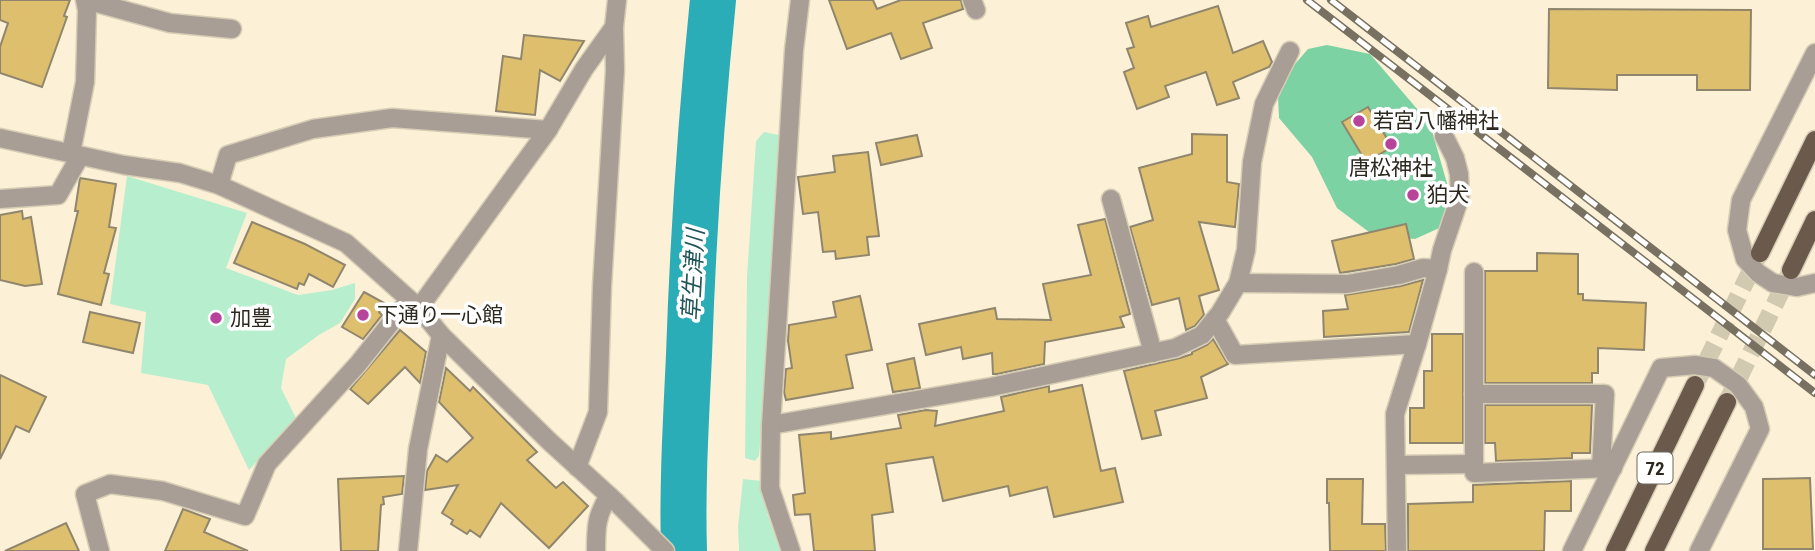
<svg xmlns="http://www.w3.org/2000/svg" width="1815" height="551" viewBox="0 0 1815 551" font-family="'Roboto Condensed','Noto Sans JP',sans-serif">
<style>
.green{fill:#b7efce}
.forest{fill:#7dd2a3}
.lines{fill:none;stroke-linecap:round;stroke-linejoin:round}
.river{stroke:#2aadb7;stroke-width:46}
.building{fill:#debf6d;stroke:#90866e;stroke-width:2}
.major-tunnel{stroke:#d2c9b1;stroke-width:18;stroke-dasharray:18 9;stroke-linecap:butt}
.minor-casing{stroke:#d7cdb5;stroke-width:21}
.major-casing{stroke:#d7cdb5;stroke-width:21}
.minor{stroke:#a89e96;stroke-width:18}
.major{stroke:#6b5a4c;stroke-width:18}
.rail-casing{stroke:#787161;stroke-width:8}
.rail{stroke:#fff;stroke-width:5;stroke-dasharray:16;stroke-linecap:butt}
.poi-dot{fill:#b7439b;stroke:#fff;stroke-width:2.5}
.labels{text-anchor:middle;stroke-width:7;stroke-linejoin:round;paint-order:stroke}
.shield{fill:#fff;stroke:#6b6862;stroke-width:2}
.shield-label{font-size:19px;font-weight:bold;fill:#2c281e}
.poi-label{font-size:21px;fill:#2c281e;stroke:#fff;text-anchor:start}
.water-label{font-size:23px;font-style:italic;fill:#215559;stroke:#fff}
</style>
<rect width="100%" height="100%" fill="#fcf1d6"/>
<g class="green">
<polygon points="764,132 779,135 760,444 759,456 755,461 745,458 747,277 756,141"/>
<polygon points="127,176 247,213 226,268 298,295 332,290 355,283 355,299 340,323 319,335 286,359 281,388 297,420 249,470 208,385 141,373 146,312 110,304"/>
<polygon points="743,479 762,481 767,513 780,551 739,551 738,527"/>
</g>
<polygon class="forest" points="1327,45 1370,54 1430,124 1450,194 1446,225 1415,239 1373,235 1337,208 1312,157 1279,118 1278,97 1289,71 1308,49"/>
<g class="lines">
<path class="river" d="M 684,551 C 682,486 686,420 689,355 C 693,236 701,118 713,0"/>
</g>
<g class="building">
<polygon points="0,0 70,0 64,16 67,17 42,87 0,73 0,47 8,23 0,20"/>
<polygon points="829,0 873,0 877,9 901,0 961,0 963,9 923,23 932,48 901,59 891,33 847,49"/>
<polygon points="1218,6 1233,53 1263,41 1272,62 1269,67 1233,82 1239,98 1217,105 1206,72 1165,86 1169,97 1137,109 1124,72 1134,68 1127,49 1134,47 1126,23 1148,16 1151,27"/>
<polygon points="1549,9 1751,10 1750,90 1697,90 1697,75 1617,75 1617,90 1548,88"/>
<polygon points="524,35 584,41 560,81 540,70 535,115 496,111 503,56 521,59"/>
<polygon points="1368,107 1392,147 1366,162 1342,122"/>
<polygon points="1192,134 1227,135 1227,182 1239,184 1235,227 1199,222 1219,290 1199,296 1204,315 1195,326 1186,330 1179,298 1152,305 1130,227 1153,220 1139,168 1192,154"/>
<polygon points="917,135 922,156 881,165 876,143"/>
<polygon points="868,152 879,236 867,237 869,255 836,259 835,251 823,252 818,212 803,214 798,177 835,172 833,156"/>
<polygon points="80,178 116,184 109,227 116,228 104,273 109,274 101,305 58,294 78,211 75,211"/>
<polygon points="22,211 23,219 31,217 42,284 25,286 0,280 0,215"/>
<polygon points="1105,219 1130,314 1120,317 1124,327 1045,342 1044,364 997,374 993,374 992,353 963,359 961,347 926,355 919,324 995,308 997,319 1051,320 1043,284 1091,275 1078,225"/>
<polygon points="252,222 305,244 345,265 333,287 309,274 304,285 299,283 297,289 234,263"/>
<polygon points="1406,224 1414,259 1396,264 1340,273 1332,241"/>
<polygon points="1537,253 1578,254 1578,294 1583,294 1583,300 1646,303 1644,350 1598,348 1598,373 1592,373 1592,383 1485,383 1485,271 1537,271"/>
<polygon points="1423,280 1409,332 1324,337 1323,311 1348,309 1345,295 1401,286"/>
<polygon points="364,292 384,303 379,312 382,315 363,339 342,327"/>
<polygon points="860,296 872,350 846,355 853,388 786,400 784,392 786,369 792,368 788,341 789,325 836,317 833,302"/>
<polygon points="90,312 140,323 133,353 83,342"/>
<polygon points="400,330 426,352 420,383 405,367 368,404 350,389"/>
<polygon points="1432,334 1463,334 1463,443 1410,443 1410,408 1424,408 1424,371 1432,371"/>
<polygon points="1213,339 1228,364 1201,377 1207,398 1155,411 1161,435 1142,439 1124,371 1180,358 1192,354 1192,352 1207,345"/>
<polygon points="914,358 920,388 893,392 887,364"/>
<polygon points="446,368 470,391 473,387 537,452 527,460 556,488 563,482 588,506 549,548 501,503 480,537 470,530 467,534 451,524 453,520 442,513 458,485 425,490 427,471 436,455 447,462 473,438 439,402"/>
<polygon points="0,375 46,397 29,432 16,426 0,459"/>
<polygon points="1082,385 1101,471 1115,468 1123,502 1054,517 1047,487 1010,496 1008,486 943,501 933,457 886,464 893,512 872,515 875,551 814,551 810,514 795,515 793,495 805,493 799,435 831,432 831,439 901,428 898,415 926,410 937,411 935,426 1004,411 1001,397 1049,386 1049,392"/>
<polygon points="1485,405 1592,405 1590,453 1572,453 1572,458 1496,461 1495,443 1485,443"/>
<polygon points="404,476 402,494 383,497 384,504 381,505 378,551 341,551 338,479"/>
<polygon points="1810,478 1813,549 1763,549 1763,479"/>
<polygon points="1327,479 1363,479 1362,524 1385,524 1386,551 1330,551 1329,503 1327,503"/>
<polygon points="1571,481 1571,511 1545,511 1544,551 1408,551 1408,504 1473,502 1473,485"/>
<polygon points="183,509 210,519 204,532 248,551 165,551"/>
<polygon points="66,523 79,551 5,551"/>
</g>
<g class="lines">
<g class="major-tunnel">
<polyline points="1695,385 1758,256"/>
<polyline points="1727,402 1790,273"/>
</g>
<defs>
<g id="minor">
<polyline points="86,0 170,23 232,29"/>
<polyline points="972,0 976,10"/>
<polyline points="1815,53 1741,200 1737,230 1745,259 1758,273 1773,283 1797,287 1815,283"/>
<polyline points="0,138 124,165 180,173 219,185 346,243 419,308 441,335 549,441 616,502 665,551"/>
<polyline points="71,153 85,82 87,10 85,0"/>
<polyline points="219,185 228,155 313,129 392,118 548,130"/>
<polyline points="0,199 58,195 80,156"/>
<polyline points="1111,199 1153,353"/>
<polyline points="1474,272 1474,473 1613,468"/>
<polyline points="1238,283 1347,284 1399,275 1423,268 1438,269"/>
<polyline points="419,308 548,130 584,69 614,27 617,0"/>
<polyline points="1215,319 1235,355 1417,344 1438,269 1442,250 1460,197 1459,174 1455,158 1444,136"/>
<polyline points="1474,394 1605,394 1601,468"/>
<polyline points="771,425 991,387 1175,348 1202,335 1220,313 1238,283 1246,250 1252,162 1264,104 1290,51"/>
<polyline points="1396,465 1474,464"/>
<polyline points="577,467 598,412 602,286 615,70 614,27"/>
<polyline points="100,551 85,494 110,484 163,491 245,516 267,464 358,364 409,300"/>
<polyline points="408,551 418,449 441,335"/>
<path d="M 596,551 C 596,529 596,515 609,496"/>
<polyline points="791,551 770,488 771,425 778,312 794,50 800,0"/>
<polyline points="1397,551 1395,414 1417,344"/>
<polyline points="1572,551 1661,368 1695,365 1714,368 1738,385 1754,407 1760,429 1699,551"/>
</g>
<g id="major">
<polyline points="1760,253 1815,140"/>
<polyline points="1791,270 1815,220"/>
<polyline points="1615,551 1695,385"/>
<polyline points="1654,551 1727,402"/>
</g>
</defs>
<use href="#minor" class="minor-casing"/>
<use href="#major" class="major-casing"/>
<use href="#minor" class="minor"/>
<use href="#major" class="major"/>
<defs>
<g id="rail">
<polyline points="1307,0 1815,393"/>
<polyline points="1331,0 1815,375"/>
</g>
</defs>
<use href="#rail" class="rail-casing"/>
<use href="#rail" class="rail"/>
</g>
<g class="poi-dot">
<circle cx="1359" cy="121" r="7"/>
<circle cx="1391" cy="144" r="7"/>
<circle cx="1413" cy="195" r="7"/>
<circle cx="363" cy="315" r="7"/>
<circle cx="216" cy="318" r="7"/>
</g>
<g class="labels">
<rect class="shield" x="1637.5" y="452.5" width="35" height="31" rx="5"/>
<g class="shield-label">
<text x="1655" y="475">72</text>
</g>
<g class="poi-label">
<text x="1373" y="128">若宮八幡神社</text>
<text x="1391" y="175" text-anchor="middle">唐松神社</text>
<text x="1427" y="202">狛犬</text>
<text x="377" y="322">下通り一心館</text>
<text x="230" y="325">加豊</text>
</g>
<g class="water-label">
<text transform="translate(693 275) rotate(-87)" y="8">草生津川</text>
</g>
</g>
</svg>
